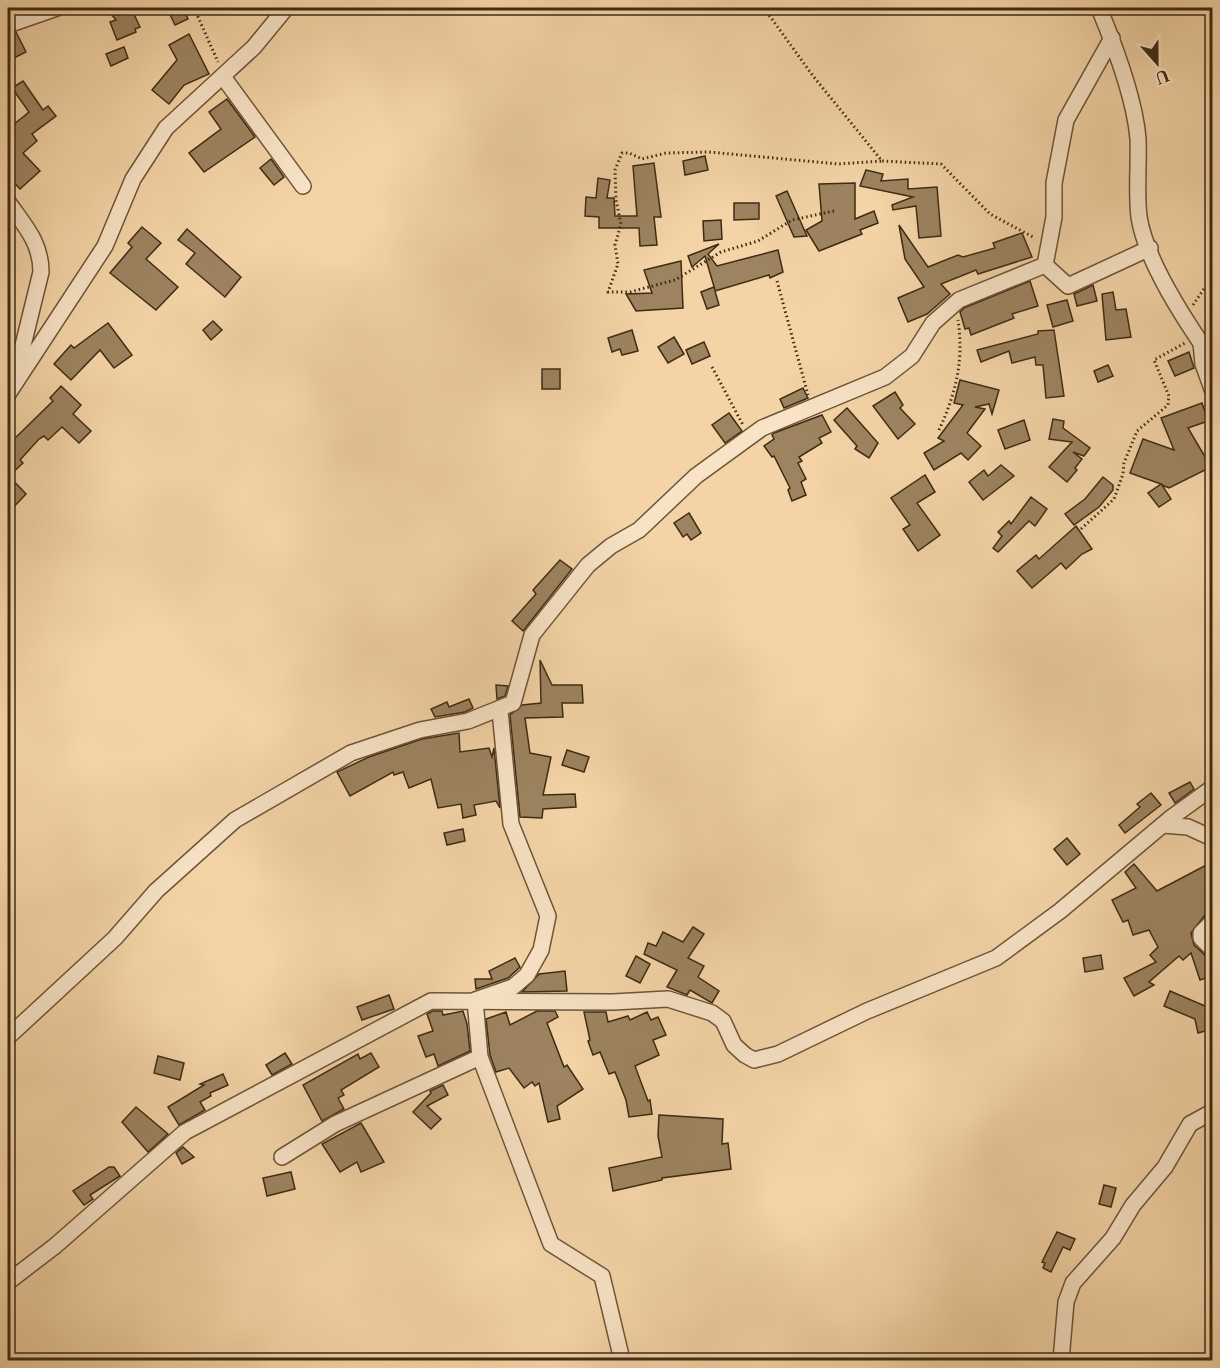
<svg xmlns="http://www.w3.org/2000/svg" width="1220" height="1368" viewBox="0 0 1220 1368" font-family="'Libre Caslon Text',serif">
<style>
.building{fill:#9d8360;stroke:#3e2b13;stroke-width:1.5}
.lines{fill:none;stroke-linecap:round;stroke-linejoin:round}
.minor-casing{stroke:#6c5538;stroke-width:18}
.path{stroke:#3e2b13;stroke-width:3;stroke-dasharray:1.5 3;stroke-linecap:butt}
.minor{stroke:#f8e3c6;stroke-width:15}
</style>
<rect width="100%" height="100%" fill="#f4d4a7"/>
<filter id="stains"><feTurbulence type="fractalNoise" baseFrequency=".00333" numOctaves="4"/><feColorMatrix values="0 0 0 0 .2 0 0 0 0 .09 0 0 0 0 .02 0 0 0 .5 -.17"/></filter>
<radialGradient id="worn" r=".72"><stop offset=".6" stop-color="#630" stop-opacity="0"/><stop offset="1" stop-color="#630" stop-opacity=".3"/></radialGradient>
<g class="building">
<polygon points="106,8 131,8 140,27 135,29 136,32 117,40 110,22 116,20"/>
<polygon points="167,8 183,8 188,19 175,25"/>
<polygon points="16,32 26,52 8,61 8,35"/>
<polygon points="189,34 209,74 184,85 169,104 152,90 177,60 169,45"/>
<polygon points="124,47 128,58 111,66 106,54"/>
<polygon points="23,81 43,110 48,106 56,116 32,134 37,141 23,153 40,171 20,189 8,176 8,129 29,112 12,88"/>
<polygon points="227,99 255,137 204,172 189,153 221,129 209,112"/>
<polygon points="705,156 708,170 685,175 683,161"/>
<polygon points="271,159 284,177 274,185 260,168"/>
<polygon points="654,163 661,217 654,217 657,245 640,246 639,228 599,228 599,217 585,216 586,197 596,198 598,178 610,180 607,198 614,198 615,216 637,216 633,166"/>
<polygon points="866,170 883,174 881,181 908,179 908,189 937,187 941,236 919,238 916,206 893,210 892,205 913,197 860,186"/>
<polygon points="855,183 855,219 874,211 878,223 860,230 862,234 819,251 806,230 822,221 819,184"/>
<polygon points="787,191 807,236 794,237 776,196"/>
<polygon points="734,203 759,203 759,219 734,220"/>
<polygon points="721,220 722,239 704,241 703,221"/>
<polygon points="899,225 928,267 958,255 963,257 995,248 993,243 1022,233 1032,257 978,274 976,270 941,284 950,294 927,314 908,322 898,298 924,287 905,259"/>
<polygon points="142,227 161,243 146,259 178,287 156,310 110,273 132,247 128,243"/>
<polygon points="187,229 241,277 225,297 186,264 195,253 178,240"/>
<polygon points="719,244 708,254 717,266 778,250 783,272 770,278 769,275 715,291 719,305 707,309 701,292 714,287 715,290 705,256 692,267 688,256"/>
<polygon points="681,261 683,308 636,311 626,294 652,293 644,270"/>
<polygon points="1030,281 1038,306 1012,314 1014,318 971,335 969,328 965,329 960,312 964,308"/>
<polygon points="1093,285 1097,301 1077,306 1074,294"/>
<polygon points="1113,292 1116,310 1126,309 1131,337 1106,340 1102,294"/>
<polygon points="1067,300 1073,321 1053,327 1047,305"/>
<polygon points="213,321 222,330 211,340 203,330"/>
<polygon points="108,323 132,355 114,368 100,350 71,380 54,364 71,345 74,348"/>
<polygon points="632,330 638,351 622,355 620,349 612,352 608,338"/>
<polygon points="1054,330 1064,396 1046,398 1043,365 1036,365 1035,357 1012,363 1009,351 981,362 977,350 1038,334 1038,331"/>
<polygon points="674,337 684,354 668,363 658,347"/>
<polygon points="704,342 710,356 692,364 686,350"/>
<polygon points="1189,352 1194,368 1175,376 1168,361"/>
<polygon points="1108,365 1113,376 1098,382 1094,371"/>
<rect x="542" y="369" width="18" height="20"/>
<polygon points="960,380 999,390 992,414 989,404 975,407 985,409 967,433 981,446 968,460 961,453 934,470 924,453 944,441 938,438 963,405 954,403"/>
<polygon points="61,386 81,405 73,414 91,431 79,443 62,427 48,440 44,436 39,439 20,460 23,463 9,476 26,494 8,513 8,445 53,401 50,398"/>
<polygon points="803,388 808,398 784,408 780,399"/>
<polygon points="895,392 903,405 900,408 915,424 898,439 873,406"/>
<polygon points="1202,403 1208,421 1188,428 1211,467 1169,488 1162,485 1171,499 1159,507 1148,493 1161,484 1130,473 1143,439 1174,450 1161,418"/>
<polygon points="847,408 878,443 869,458 855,449 857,446 834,420"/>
<polygon points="729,413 742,431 725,443 712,425"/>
<polygon points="822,415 831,432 819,438 822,443 799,457 802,461 798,463 806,479 801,482 806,495 792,501 788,490 790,488 774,456 772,457 764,446 774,439 772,435 774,433"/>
<polygon points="1053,419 1064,421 1063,428 1090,448 1084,456 1073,452 1082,459 1075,468 1077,470 1067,482 1049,467 1072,442 1049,439"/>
<polygon points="1024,420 1030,440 1005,449 998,430"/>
<polygon points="1001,465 1014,476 983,500 969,482 984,470 988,476"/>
<polygon points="925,475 935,492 917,503 940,535 918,551 903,529 910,525 891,498"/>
<polygon points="1103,477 1113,485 1113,490 1099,507 1074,525 1065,514 1085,499"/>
<polygon points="1031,497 1047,509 1035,526 1029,521 998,552 993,548 1002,536 998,532 1009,521 1011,524"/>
<polygon points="689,513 701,533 691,540 687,534 683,537 674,523"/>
<polygon points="1076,526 1092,549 1082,554 1066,569 1061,563 1032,588 1017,571 1036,555 1039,559"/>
<polygon points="560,560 572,569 523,631 512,621 536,594 533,590"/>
<polygon points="540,660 552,685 582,685 583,703 562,703 563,717 525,718 530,753 551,757 543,795 575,794 576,807 543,809 542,818 520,817 510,715 522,705 541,703"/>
<polygon points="496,685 508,686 505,696 497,699"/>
<polygon points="469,699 473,708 465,712 435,717 431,709 447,702 449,707"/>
<polygon points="459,733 460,752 489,748 492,757 494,748 500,808 496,801 474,805 476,815 463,818 461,804 438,808 431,779 409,788 403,772 394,775 393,772 350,796 337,772 369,757 422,739"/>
<polygon points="567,750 589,757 584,772 562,765"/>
<polygon points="1190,782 1194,789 1175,803 1169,793"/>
<polygon points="1151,793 1161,805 1125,833 1119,825 1140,807 1137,804"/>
<polygon points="463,829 465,841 447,845 444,833"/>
<polygon points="1067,838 1080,854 1067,865 1054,849"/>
<polygon points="1212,862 1212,913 1205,915 1191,933 1194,945 1206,956 1212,958 1212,976 1200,980 1191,953 1183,960 1179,956 1149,982 1154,985 1134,996 1124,978 1156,962 1150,955 1158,947 1149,930 1133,935 1128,920 1123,922 1112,900 1136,888 1125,872 1134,864 1157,891"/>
<polygon points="693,927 704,934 688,958 704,966 698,977 719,991 712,1003 690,990 687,995 667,987 677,970 644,954 648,943 656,946 663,932 683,942"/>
<polygon points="1101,955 1103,969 1085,972 1083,958"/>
<polygon points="636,956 650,964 640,983 626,976"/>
<polygon points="515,958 520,967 508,978 476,989 475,979 492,979 489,971"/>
<polygon points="565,971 567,991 522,992 539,974"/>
<polygon points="1170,991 1212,1009 1212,1019 1210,1019 1212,1029 1198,1033 1195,1019 1164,1006"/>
<polygon points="389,995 394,1009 362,1020 357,1007"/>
<polygon points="433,1011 442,1011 443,1015 463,1011 467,1024 470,1051 438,1066 434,1054 426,1057 418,1036 433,1031 427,1014"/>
<polygon points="537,1011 555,1011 558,1017 547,1023 564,1067 567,1065 583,1089 557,1106 560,1119 548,1122 539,1083 535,1086 532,1082 524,1088 509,1068 496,1072 490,1055 486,1019 506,1012 510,1025"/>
<polygon points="584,1012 606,1012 608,1022 628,1016 630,1020 647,1012 651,1020 658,1017 666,1035 653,1040 659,1055 635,1066 648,1101 650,1100 652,1114 629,1117 626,1100 615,1072 609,1074 600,1052 593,1055 588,1041 590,1040"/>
<polygon points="285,1053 292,1064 272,1075 266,1065"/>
<polygon points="371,1053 379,1067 341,1090 344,1095 338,1098 344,1109 322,1121 303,1085 358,1054 360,1059"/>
<polygon points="158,1056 184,1063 180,1080 154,1073"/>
<polygon points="223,1074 228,1085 210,1093 211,1096 200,1102 205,1110 179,1125 168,1107 204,1085 200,1084"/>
<polygon points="443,1085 448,1095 427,1106 441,1119 431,1129 413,1112 431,1093 430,1091"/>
<polygon points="136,1107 168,1134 148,1152 122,1122"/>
<polygon points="659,1115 723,1119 722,1144 728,1143 731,1169 662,1178 662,1180 613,1191 609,1168 662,1157 658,1136"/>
<polygon points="361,1123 384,1162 361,1172 357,1162 340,1172 322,1144"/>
<polygon points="183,1147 194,1157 182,1164 176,1153"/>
<polygon points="109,1167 114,1167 120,1176 90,1195 93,1199 84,1205 73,1191"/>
<polygon points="291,1172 295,1189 267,1196 263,1178"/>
<polygon points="1104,1185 1116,1188 1111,1207 1099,1204"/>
<polygon points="1057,1232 1075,1239 1070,1250 1063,1247 1051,1272 1043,1268 1045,1263 1042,1262"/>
</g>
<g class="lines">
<defs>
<g id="minor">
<path d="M 1099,8 C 1114,44 1135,100 1138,139 C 1139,165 1136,192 1139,217 C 1146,262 1186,322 1212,359"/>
<polyline points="8,25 57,8"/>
<polyline points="224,78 303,186"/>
<path d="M 8,202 C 24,225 41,242 41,272 L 15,378"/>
<polyline points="1045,265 1068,286 1150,248"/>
<polyline points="1201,343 1203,364 1212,389"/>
<polyline points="8,394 105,246 133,179 166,128 254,47 286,8"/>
<polyline points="500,711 511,824 548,916 541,950 527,975 513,987 475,1000 480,1057 551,1244 602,1276 622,1360"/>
<polyline points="1163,825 1188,827 1212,838"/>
<polyline points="1212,922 1201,933 1201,938 1212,949"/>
<polyline points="8,1037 115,938 156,891 235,820 351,753 420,730 468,721 513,703 532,635 588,565 611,546 639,530 696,476 762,428 885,377 912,356 933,323 959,300 1045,265 1054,217 1054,183 1066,120 1112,38"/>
<polyline points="282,1157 335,1124 480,1057"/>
<polyline points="8,1282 55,1246 185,1132 431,1001 613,1002 668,999 712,1013 723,1021 734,1045 745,1055 754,1060 778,1054 867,1011 996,958 1060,911 1172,817 1212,788"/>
<polyline points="1061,1360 1066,1302 1073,1283 1113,1238 1133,1205 1165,1167 1190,1124 1212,1112"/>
</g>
</defs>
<use href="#minor" class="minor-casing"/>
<g class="path">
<polyline points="194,8 218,62"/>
<polyline points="764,8 813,76 882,161 941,164 990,214 1035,238"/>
<polyline points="834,211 792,220 758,241 721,252 675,280 630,292 608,292 618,264 615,245 621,224 616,200 615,170 622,153 629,153 642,159 666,153 709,152 838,164 882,161"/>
<polyline points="777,281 808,395"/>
<polyline points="1193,305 1212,277"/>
<polyline points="712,367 743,425"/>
<path d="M 939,430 C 956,393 964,361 958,320"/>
<polyline points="1081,529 1114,499 1123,474 1124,463 1137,431 1168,405 1169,396 1154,360 1185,343"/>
</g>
<use href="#minor" class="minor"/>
</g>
<rect width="1220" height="1368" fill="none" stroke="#f4d4a7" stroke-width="30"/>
<rect x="9" y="9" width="1202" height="1350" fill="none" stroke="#3e2b13" stroke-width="3"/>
<rect x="15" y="15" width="1190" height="1338" fill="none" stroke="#3e2b13" stroke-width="1.5"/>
<g transform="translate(1157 63) rotate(159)" stroke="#f8e3c6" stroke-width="4.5" paint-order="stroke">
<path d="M0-4.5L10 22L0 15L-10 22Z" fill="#3e2b13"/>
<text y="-9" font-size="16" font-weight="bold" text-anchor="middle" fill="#3e2b13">U</text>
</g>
<rect width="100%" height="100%" filter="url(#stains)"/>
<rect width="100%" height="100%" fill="url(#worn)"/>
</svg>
